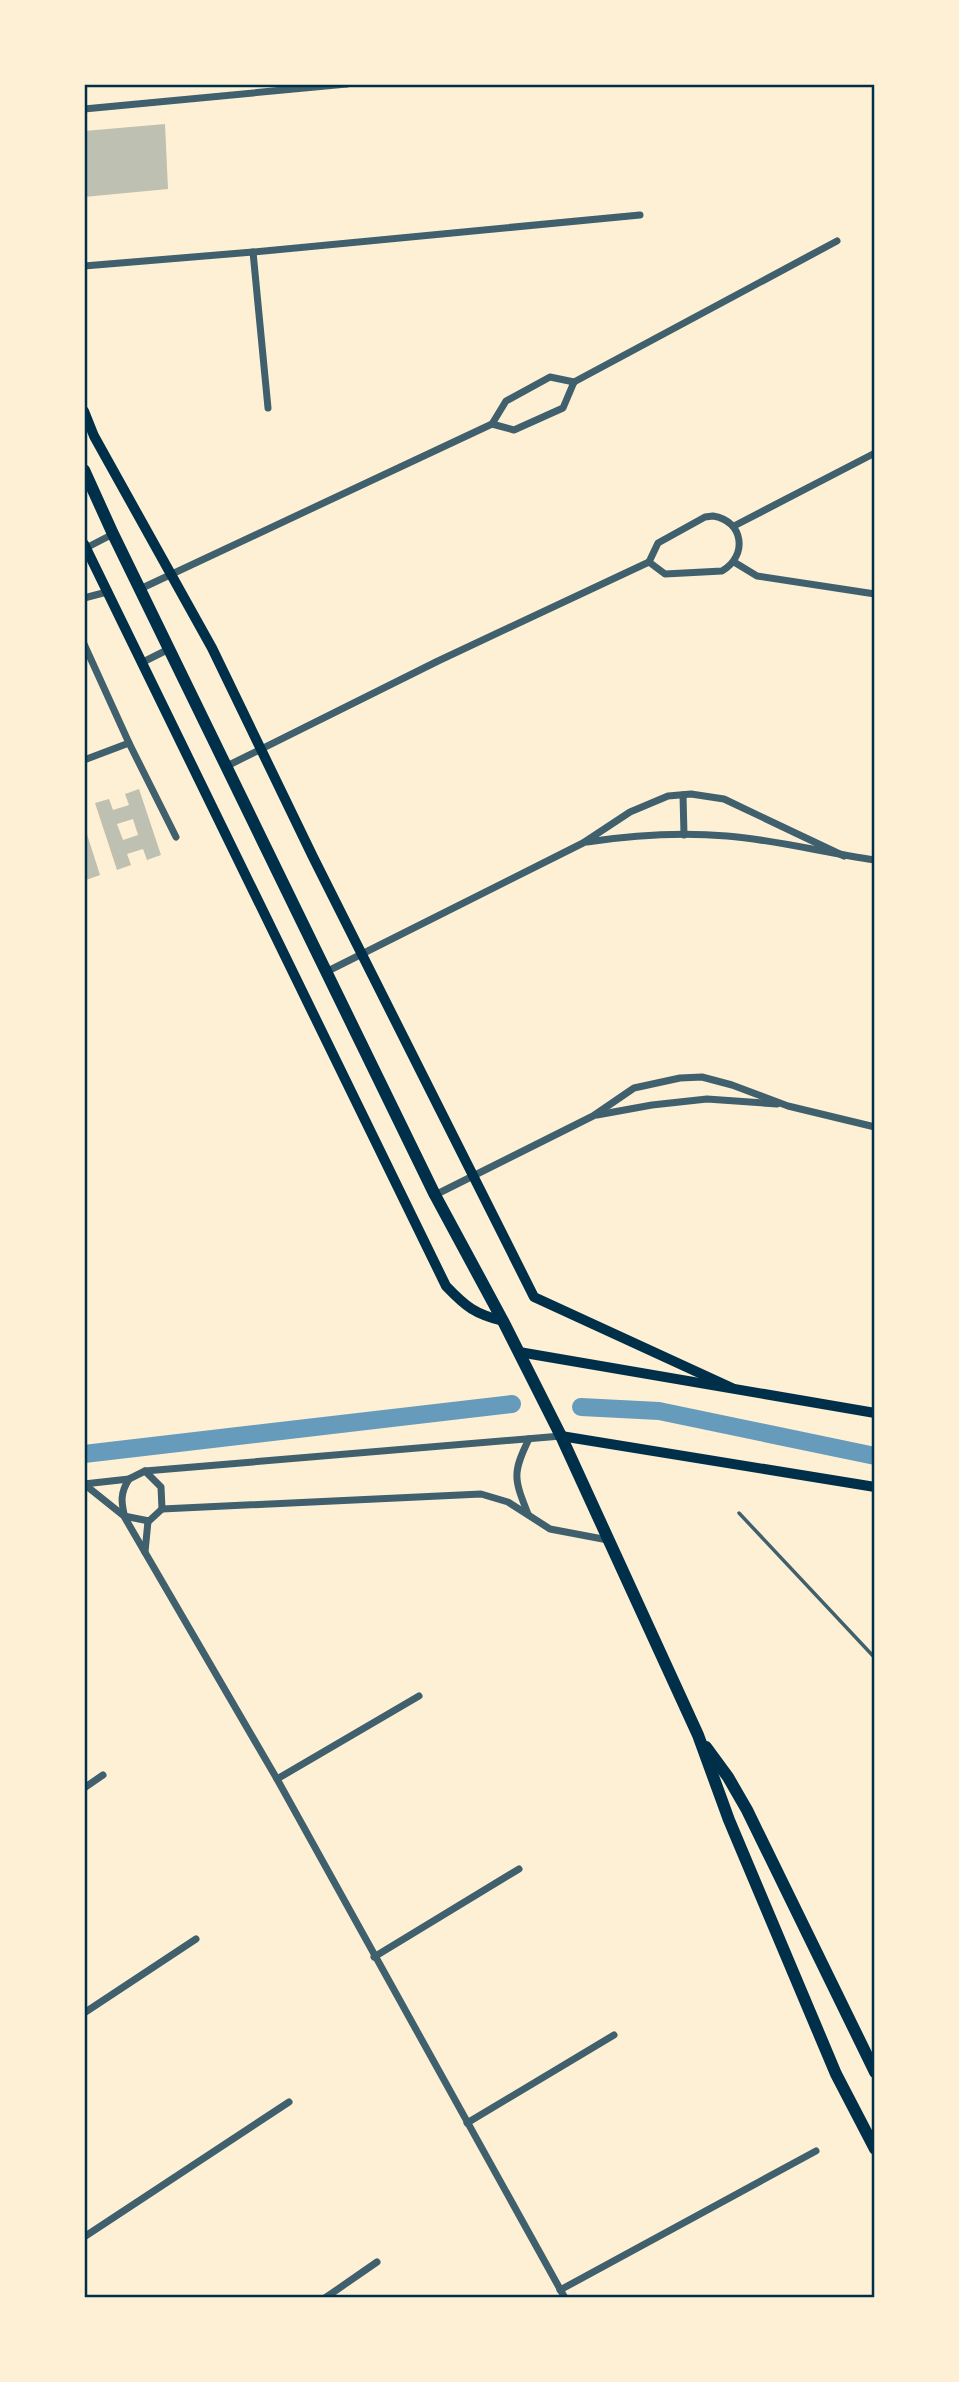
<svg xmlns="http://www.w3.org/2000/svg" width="959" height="2382" viewBox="0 0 959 2382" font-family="Karla,sans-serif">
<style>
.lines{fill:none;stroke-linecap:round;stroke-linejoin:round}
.canal{stroke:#669bbc;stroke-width:18}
.building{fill:#bec0b2;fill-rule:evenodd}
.service{stroke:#3f606c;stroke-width:3.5}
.minor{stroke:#3f606c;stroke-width:7}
.secondary{stroke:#003049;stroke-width:10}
.primary{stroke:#003049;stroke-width:12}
.neatline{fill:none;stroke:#003049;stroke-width:2.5}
</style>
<rect width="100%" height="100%" fill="#fdf0d5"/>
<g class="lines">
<g class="canal">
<polyline points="581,1407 659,1411 875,1456"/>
<polyline points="84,1454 512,1404"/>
</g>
</g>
<g class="building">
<polygon points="165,124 168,189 84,197 84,131"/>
<path d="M 139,789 L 161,855 L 147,860 L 143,849 L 127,854 L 131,865 L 117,870 L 95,803 L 109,799 L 113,810 L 129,805 L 125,794 ZM 133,819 L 138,835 L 123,840 L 117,824 Z"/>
<polygon points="85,828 100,875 86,880 84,874"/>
</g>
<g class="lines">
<polyline class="service" points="739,1513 875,1658"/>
<g class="minor">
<polyline points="84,109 347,84"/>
<polyline points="253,252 268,408"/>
<polyline points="84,266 253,252 640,215"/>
<polyline points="492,424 514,430 563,408 574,382 837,241"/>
<path d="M 713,516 C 744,521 748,556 722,571 L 665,574 L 649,562 L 658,543 L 705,517 Z"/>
<polyline points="734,526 875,453"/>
<polyline points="86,548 113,534"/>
<polyline points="734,562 757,576 875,594"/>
<polyline points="140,589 492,424 506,401 550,377 574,382"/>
<polyline points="84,598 107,592"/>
<polyline points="84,644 129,743 176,837"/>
<polyline points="143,662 169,649"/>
<polyline points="84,760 129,743"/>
<polyline points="227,766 438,661 649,562"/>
<polyline points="683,795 684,835"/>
<path d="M 587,842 C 633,835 680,832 727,836 C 777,840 825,853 875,860"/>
<polyline points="326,972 583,843 630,812 668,796 691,794 724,799 844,856"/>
<polyline points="597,1115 652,1105 707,1099 777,1104"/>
<polyline points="435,1195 593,1116 634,1088 680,1078 702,1077 732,1085 788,1106 875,1127"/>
<path d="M 129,1479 C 120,1493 121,1502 125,1518 L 277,1779 L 565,2298"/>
<polyline points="84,1484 129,1479 145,1471 561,1436"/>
<polyline points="84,1484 124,1516 149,1521 162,1509 161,1487 145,1471"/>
<polyline points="162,1509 481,1494 508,1502 550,1529 608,1540"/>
<path d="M 528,1514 C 514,1479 512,1473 529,1439"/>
<polyline points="145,1552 148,1521"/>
<polyline points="277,1779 419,1696"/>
<polyline points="84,1788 103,1775"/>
<polyline points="374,1957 519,1869"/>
<polyline points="84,2013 196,1939"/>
<polyline points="467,2123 614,2035"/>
<polyline points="84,2237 289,2102"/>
<polyline points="560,2290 816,2151"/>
<polyline points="325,2298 377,2262"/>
</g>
<g class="secondary">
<polyline points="84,411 94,436 212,648 313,857 534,1297 732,1388"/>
<path d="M 84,544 L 446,1286 C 466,1307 475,1314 503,1321"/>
<polyline points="519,1352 875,1413"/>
<polyline points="561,1436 875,1487"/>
</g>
<g class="primary">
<polyline points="84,470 113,534 435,1195 503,1321 561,1436 698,1735 729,1820 836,2074 875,2149"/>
<polyline points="706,1747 728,1777 747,1810 875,2072"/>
</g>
</g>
<rect width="959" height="2382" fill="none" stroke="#fdf0d5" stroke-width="172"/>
<rect x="86" y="86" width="787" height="2210" class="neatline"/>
</svg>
